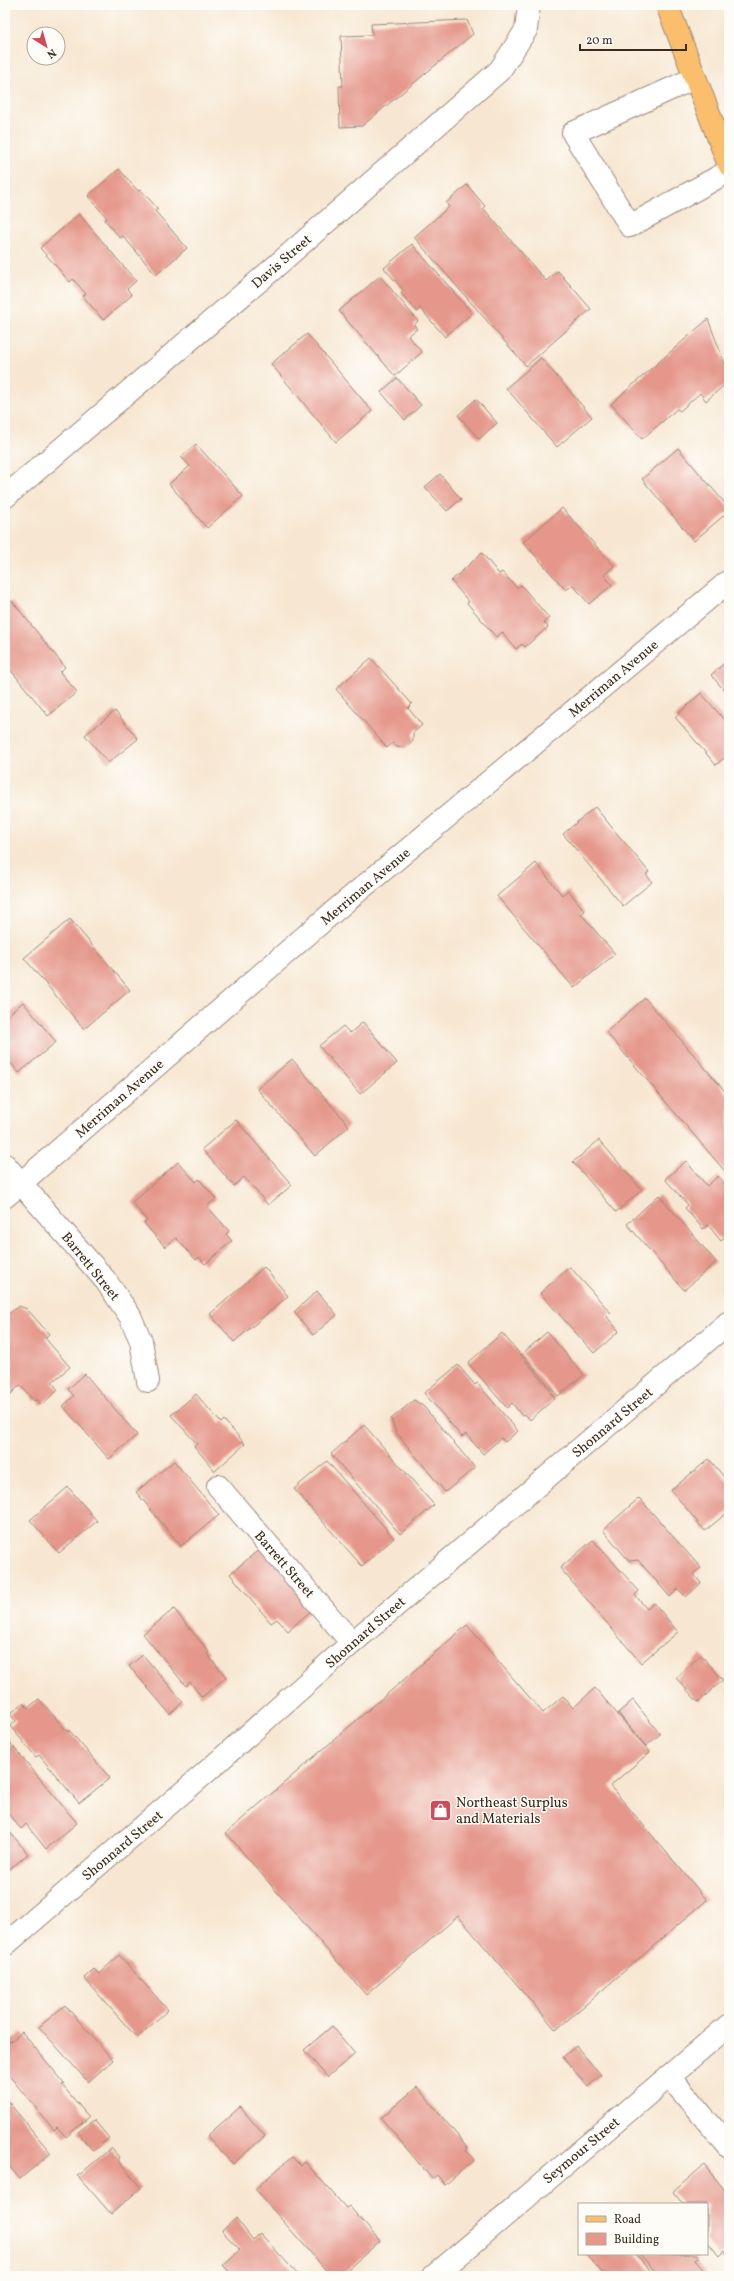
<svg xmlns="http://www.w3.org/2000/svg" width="734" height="2281" viewBox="0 0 734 2281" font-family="Vollkorn,serif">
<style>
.building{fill:#e5978b}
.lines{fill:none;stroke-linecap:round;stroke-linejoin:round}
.minor-casing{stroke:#998878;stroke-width:24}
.major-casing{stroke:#998878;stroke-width:24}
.minor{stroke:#fff;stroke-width:22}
.major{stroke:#fabe6d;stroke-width:22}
.labels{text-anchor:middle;stroke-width:3;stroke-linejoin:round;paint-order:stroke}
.street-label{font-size:14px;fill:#3b2a1e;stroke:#fdfcf7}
.poi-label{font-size:14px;fill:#3b2a1e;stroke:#fdfcf7;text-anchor:start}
</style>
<rect width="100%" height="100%" fill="#fdfcf7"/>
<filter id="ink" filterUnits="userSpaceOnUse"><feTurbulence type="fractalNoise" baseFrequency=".025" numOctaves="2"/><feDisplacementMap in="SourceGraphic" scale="8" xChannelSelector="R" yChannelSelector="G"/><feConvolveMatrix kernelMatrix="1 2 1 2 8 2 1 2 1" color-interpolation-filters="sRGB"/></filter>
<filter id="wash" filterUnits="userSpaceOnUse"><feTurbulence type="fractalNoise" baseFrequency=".012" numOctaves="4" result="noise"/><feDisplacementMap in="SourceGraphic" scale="16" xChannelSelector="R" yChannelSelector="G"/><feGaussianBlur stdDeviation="0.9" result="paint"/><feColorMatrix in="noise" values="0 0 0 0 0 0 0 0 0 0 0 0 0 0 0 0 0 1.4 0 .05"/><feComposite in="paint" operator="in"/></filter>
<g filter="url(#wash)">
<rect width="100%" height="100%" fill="#f7e7d2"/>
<g id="blocks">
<g class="building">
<polygon points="467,20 473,34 362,126 340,127 339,86 343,86 341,36 372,35 371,24"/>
<polygon points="119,169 138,191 141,190 158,209 155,211 187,248 156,275 123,236 120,238 105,220 107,218 88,196"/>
<polygon points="467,185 485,206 483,208 546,281 558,271 591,309 526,366 414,237 449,207 446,203"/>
<polygon points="79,214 136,281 127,289 132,295 103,320 83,296 86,294 73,279 70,282 40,248"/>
<polygon points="412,244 472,313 445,337 420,308 417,312 401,293 404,291 384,268"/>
<polygon points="380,276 418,321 414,325 417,329 408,336 422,352 395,376 339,311"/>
<polygon points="708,319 729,375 729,381 706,401 700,393 680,411 677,409 642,439 611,404"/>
<polygon points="307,334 372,411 336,442 271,364"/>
<polygon points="541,358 592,417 557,447 506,388"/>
<polygon points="397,378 421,405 405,420 381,392"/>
<polygon points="476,399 497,423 479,439 458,415"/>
<polygon points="196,444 243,496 207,528 169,484 190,466 181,457"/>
<polygon points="678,448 729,508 729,511 694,541 642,479"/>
<polygon points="440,474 461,499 447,511 425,487"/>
<polygon points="562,508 614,566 604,575 612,585 589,604 573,585 566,590 523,542"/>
<polygon points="482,553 499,574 502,572 517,588 521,585 549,618 544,622 548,627 525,647 522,644 516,649 502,632 496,637 467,603 469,602 451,581"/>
<polygon points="12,601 65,667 60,672 77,692 48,716 5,663 5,607"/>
<polygon points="371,658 412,704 408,708 422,725 413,733 413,741 405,748 397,747 393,743 387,748 336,689"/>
<polygon points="729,659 729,696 711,675"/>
<polygon points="701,693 729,725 729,754 716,765 675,717"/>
<polygon points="115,711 138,739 108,763 85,735"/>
<polygon points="595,807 649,872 646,874 652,882 623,906 563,834"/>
<polygon points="536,863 562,895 568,890 585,911 581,914 615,954 574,988 497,896"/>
<polygon points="70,919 130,990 84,1029 24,958"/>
<polygon points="645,998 729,1096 729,1176 606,1032"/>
<polygon points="23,1002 56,1042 19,1073 5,1056 5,1018"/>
<polygon points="363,1022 397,1063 360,1094 319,1046 343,1026 350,1033"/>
<polygon points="292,1059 349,1126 315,1156 257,1089"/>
<polygon points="236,1120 292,1185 268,1205 244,1177 234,1186 202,1149"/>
<polygon points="599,1140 642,1190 616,1212 573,1162"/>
<polygon points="686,1161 707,1186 718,1176 729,1189 729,1234 721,1241 708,1225 703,1229 685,1208 688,1205 665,1179"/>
<polygon points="178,1162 196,1182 199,1179 216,1199 207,1206 229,1231 226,1234 232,1241 205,1264 199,1257 196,1260 176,1238 165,1247 144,1223 147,1221 132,1202"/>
<polygon points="659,1195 716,1262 684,1290 627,1224"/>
<polygon points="264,1267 288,1296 234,1342 210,1314"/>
<polygon points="570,1267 611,1313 607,1317 619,1331 594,1353 540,1293"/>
<polygon points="317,1291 337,1315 313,1335 294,1312"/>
<polygon points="19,1306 27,1309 49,1334 45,1338 70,1367 52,1382 58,1390 41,1405 37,1399 34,1401 20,1385 10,1395 5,1389 5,1315 6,1316"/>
<polygon points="547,1332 584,1375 558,1396 522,1354"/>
<polygon points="502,1333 551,1391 550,1392 555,1398 530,1420 525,1414 522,1416 512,1403 507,1408 468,1363"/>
<polygon points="458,1365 475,1385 477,1383 518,1431 505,1442 501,1438 483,1454 466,1434 462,1437 424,1393"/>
<polygon points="85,1374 137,1435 109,1459 63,1406 74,1396 68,1389"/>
<polygon points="196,1394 221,1423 224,1420 245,1444 215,1471 194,1446 197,1444 171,1415"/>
<polygon points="414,1400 424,1407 475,1468 445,1492 396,1432 391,1419"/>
<polygon points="364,1425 434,1505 400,1534 331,1454"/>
<polygon points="709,1459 729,1483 729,1511 705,1531 671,1490"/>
<polygon points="174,1461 219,1515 181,1546 136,1492"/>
<polygon points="327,1461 394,1538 362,1566 294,1489"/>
<polygon points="68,1487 97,1521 59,1553 30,1520"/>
<polygon points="639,1498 701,1568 693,1574 701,1583 686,1597 678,1589 670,1597 638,1560 629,1561 603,1530"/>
<polygon points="593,1540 639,1591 635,1595 647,1609 654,1603 678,1632 641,1663 560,1568"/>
<polygon points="262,1547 314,1608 288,1631 277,1619 271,1623 230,1574"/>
<polygon points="174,1609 209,1652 207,1654 226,1677 202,1697 190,1682 186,1686 143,1634"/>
<polygon points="467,1625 543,1713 563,1696 573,1708 595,1688 650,1752 610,1786 707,1900 556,2030 458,1916 366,1995 226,1833"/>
<polygon points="143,1655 183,1702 170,1714 129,1666"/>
<polygon points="701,1655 723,1680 698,1702 676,1678"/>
<polygon points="39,1699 68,1732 69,1730 110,1778 79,1803 39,1755 36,1757 10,1726 16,1721 10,1714 23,1703 28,1708"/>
<polygon points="633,1700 660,1734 646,1746 618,1713"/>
<polygon points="11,1744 77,1823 46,1849 26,1824 21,1829 5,1810 5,1749"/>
<polygon points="5,1826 28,1854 5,1873"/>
<polygon points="119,1955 168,2010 137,2038 84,1978 94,1969 99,1974"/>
<polygon points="65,2005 113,2060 88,2082 39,2027"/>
<polygon points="332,2026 355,2054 327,2077 304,2050"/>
<polygon points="22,2032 65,2084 62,2085 89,2117 66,2137 57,2127 54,2130 6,2072 8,2071 5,2067 5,2046"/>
<polygon points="576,2046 601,2075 588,2087 563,2057"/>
<polygon points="417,2087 468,2148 466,2150 474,2160 445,2185 437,2175 432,2179 381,2118"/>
<polygon points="5,2098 51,2153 20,2179 5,2161"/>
<polygon points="240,2107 265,2136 233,2164 207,2136"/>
<polygon points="94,2120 109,2138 93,2151 78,2132"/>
<polygon points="111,2148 120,2158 118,2160 141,2188 111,2214 78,2176"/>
<polygon points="292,2157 301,2166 305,2162 346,2208 349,2206 380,2241 340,2276 331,2276 255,2189"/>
<polygon points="704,2165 729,2195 729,2257 724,2251 719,2256 707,2241 707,2204 683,2204 673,2192"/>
<polygon points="236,2218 253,2240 260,2233 299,2276 233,2276 223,2265 240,2250 222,2231"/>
<polygon points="586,2254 636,2254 655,2276 605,2276"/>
<polygon points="640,2254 696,2254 699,2257 695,2260 706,2273 703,2276 659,2276"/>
</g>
</g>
</g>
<g filter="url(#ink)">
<use href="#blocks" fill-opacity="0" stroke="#998878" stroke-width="1"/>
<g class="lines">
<defs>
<g id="minor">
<polyline points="695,78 573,133 630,226 729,171"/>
<polyline points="5,497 260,280 500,70 526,30 529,5"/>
<polyline points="5,1165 106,1281 130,1316 141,1341 148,1381"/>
<polyline points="5,1197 332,913 729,581"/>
<polyline points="218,1486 352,1643"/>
<polyline points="5,1945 203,1775 352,1643 729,1322"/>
<polyline points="669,2076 729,2147"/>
<polyline points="434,2276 729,2025"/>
</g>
<polyline id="major" points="667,5 729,165"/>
</defs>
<use href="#minor" class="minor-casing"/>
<use href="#major" class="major-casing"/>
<use href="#minor" class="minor"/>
<use href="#major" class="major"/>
</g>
</g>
<defs>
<symbol id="shop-square" viewBox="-11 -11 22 22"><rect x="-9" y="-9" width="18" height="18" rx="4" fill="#d1495b" stroke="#fdfcf7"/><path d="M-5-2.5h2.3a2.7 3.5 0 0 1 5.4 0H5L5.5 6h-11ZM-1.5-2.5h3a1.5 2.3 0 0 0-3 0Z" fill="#fff"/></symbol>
</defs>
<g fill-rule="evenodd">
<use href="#shop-square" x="428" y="1798" width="25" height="25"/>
</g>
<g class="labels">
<g class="street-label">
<text transform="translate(281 261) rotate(-41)" y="5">Davis Street</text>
<text transform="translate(613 678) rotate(-40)" y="5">Merriman Avenue</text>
<text transform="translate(365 886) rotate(-40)" y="5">Merriman Avenue</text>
<text transform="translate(119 1098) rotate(-41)" y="5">Merriman Avenue</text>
<text transform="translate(91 1266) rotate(51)" y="5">Barrett Street</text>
<text transform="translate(612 1422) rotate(-40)" y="5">Shonnard Street</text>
<text transform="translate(285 1564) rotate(49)" y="5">Barrett Street</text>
<text transform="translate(365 1632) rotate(-41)" y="5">Shonnard Street</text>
<text transform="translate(122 1845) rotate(-40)" y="5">Shonnard Street</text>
<text transform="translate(581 2150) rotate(-40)" y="5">Seymour Street</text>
</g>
<g class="poi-label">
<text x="456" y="1807">Northeast Surplus<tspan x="456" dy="16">and Materials</tspan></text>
</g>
</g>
<rect width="734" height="2281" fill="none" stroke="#fdfcf7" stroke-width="20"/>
<rect x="578" y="2203" width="130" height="52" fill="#fdfcf7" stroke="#afa8a0"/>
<rect x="586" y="2216" width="20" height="6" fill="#fabe6d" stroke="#afa8a0"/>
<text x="614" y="2223" font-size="12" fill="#3b2a1e">Road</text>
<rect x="586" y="2233" width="20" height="12" fill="#e5978b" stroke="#afa8a0"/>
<text x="614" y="2243" font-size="12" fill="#3b2a1e">Building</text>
<g transform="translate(46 46) rotate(143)"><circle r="19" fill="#fdfcf7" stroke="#afa8a0"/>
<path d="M0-3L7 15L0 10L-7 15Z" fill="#d1495b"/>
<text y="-6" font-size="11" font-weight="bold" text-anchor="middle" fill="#3b2a1e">N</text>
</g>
<path d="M580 44v6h106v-6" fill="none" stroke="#3b2a1e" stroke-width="2"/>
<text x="586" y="44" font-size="12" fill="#3b2a1e" stroke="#fdfcf7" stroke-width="3" paint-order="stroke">20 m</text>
</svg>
